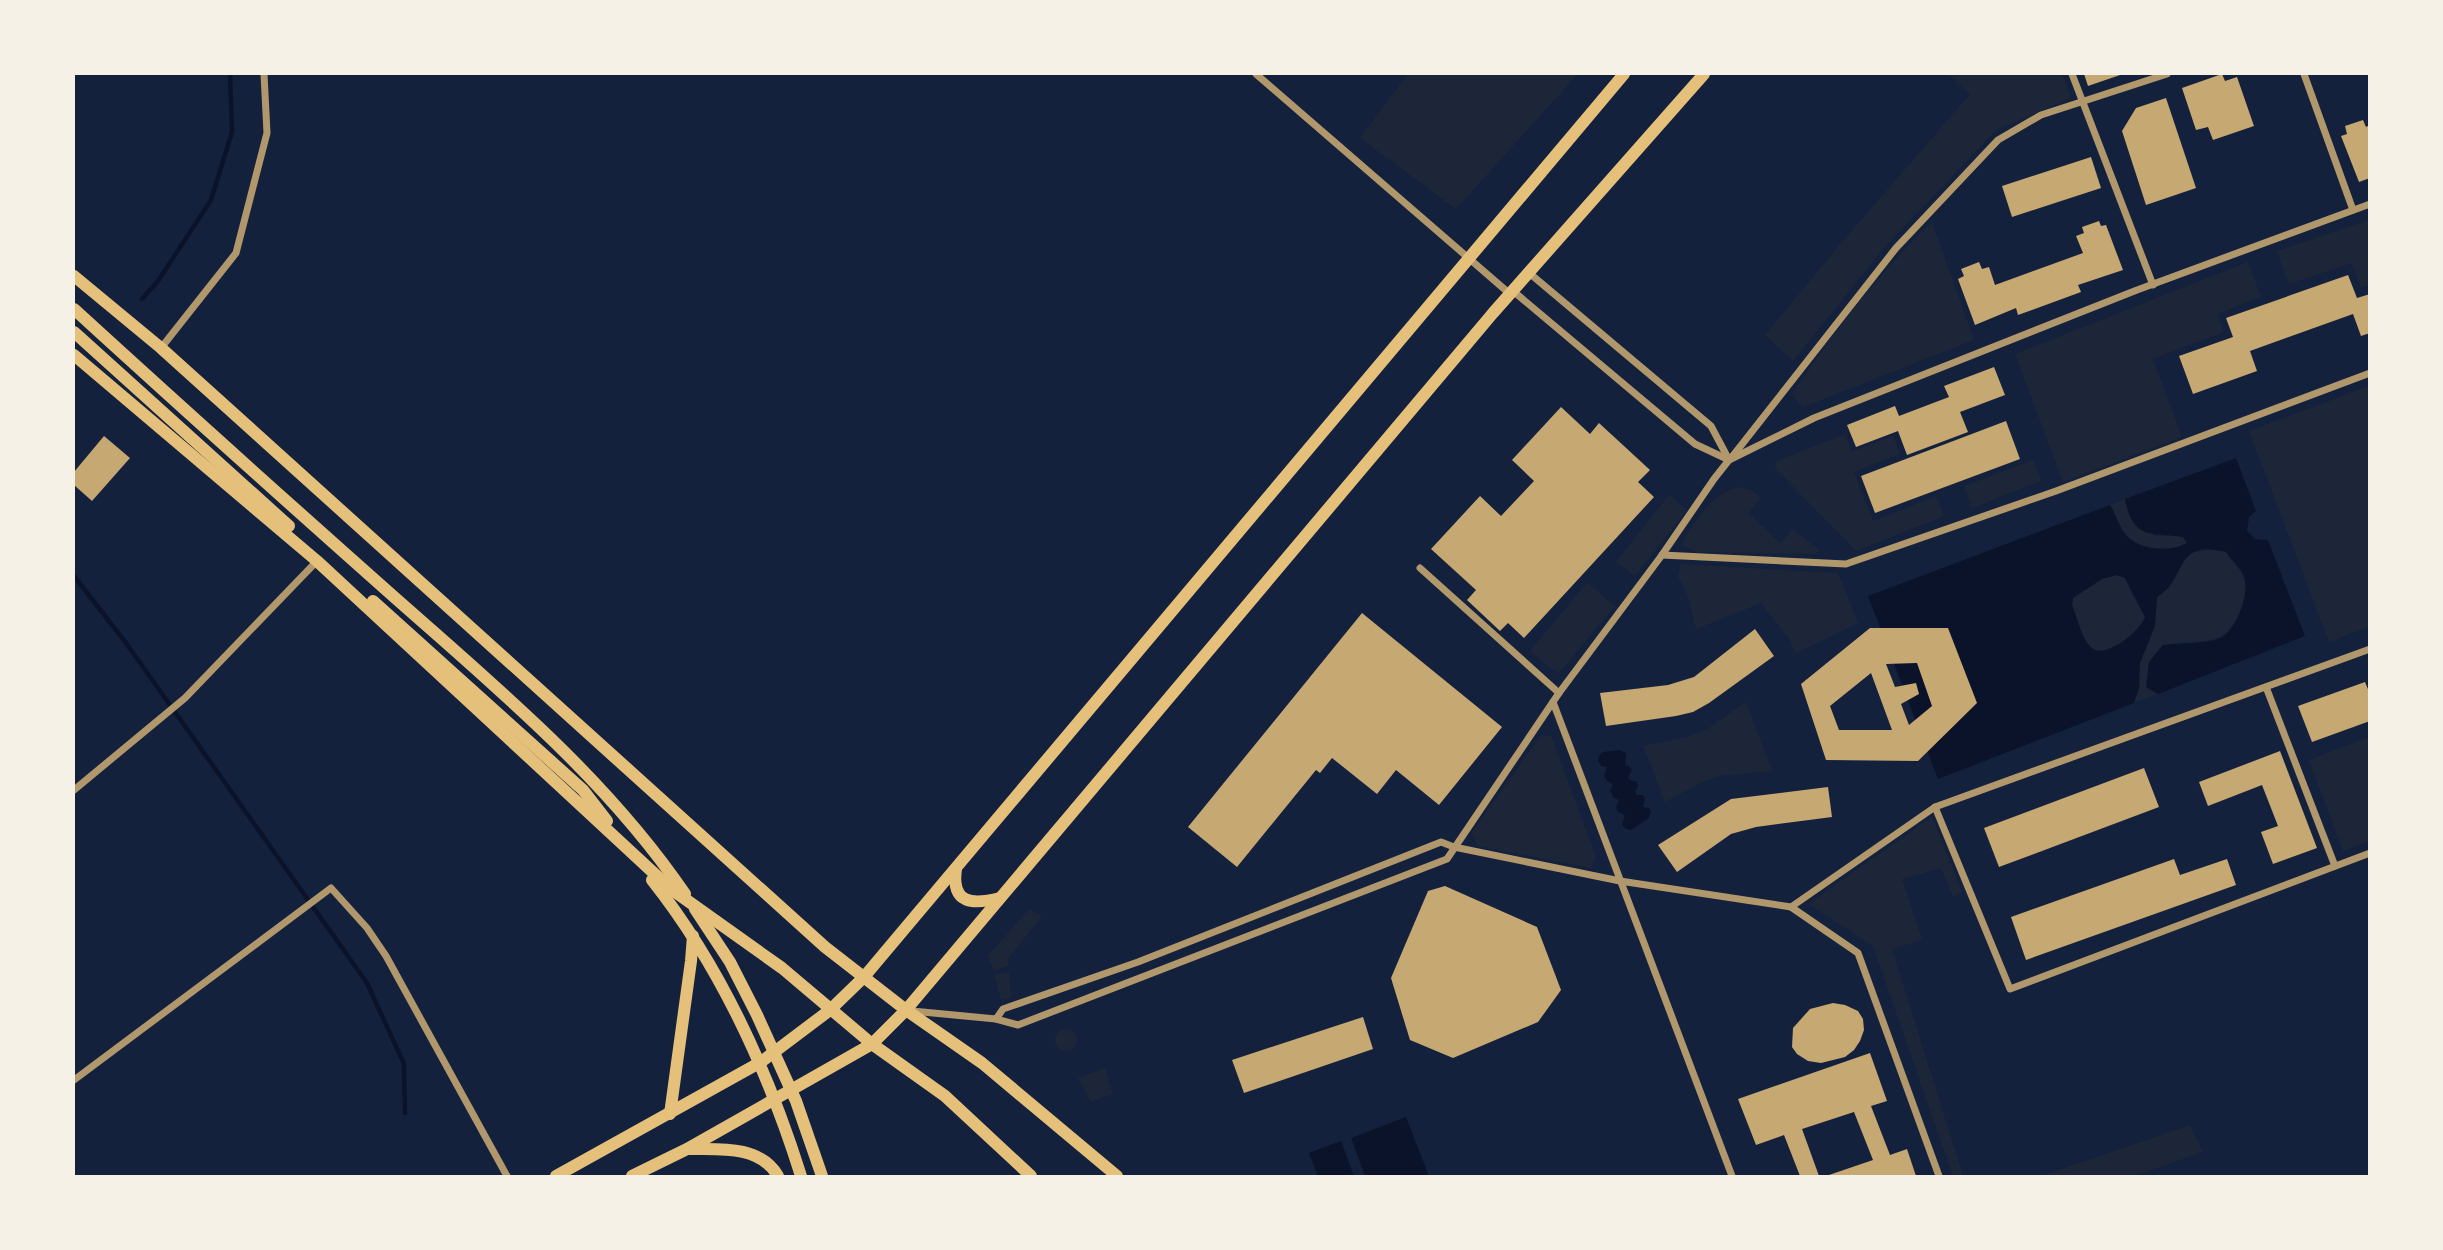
<svg xmlns="http://www.w3.org/2000/svg" width="2443" height="1250" viewBox="0 0 2443 1250" font-family="Roboto,sans-serif">
<style>
.green{fill:#1d2539}
.water{fill:#0b132b;fill-rule:evenodd}
.lines{fill:none;stroke-linecap:round;stroke-linejoin:round}
.stream{stroke:#0b132b;stroke-width:4.5}
.building{fill:#c6a872;fill-rule:evenodd}
.minor{stroke:#b1986c;stroke-width:7}
.primary{stroke:#e5c07b;stroke-width:12}
</style>
<rect width="100%" height="100%" fill="#14213d"/>
<g class="green">
<polygon points="1408,74 1578,74 1456,209 1360,138"/>
<polygon points="1948,74 2062,74 2071,98 1996,130 1884,248 1793,361 1765,335 1843,241 1970,94"/>
<polygon points="2369,220 2369,285 2361,288 2352,263 2289,284 2277,251"/>
<path d="M 1932,222 L 1974,340 L 1803,407 L 1792,394 C 1833,333 1879,273 1932,222 Z"/>
<polygon points="2248,262 2261,297 2217,314 2224,332 2153,359 2182,437 2063,482 2015,354"/>
<polygon points="2369,386 2369,627 2329,642 2249,431"/>
<polygon points="1845,434 1852,451 1893,436 1900,454 1854,472 1873,521 1936,496 1944,516 1856,551 1775,468 1776,461"/>
<polygon points="2033,460 2041,481 1972,508 1964,486"/>
<path d="M 1739,487 L 1751,490 L 1761,498 L 1748,513 L 1780,543 L 1793,529 L 1818,549 L 1817,554 L 1697,552 L 1683,546 L 1683,540 C 1698,519 1711,493 1739,487 Z"/>
<polygon points="1669,495 1687,510 1635,576 1616,562"/>
<path d="M 2125,499 L 2126,504 L 2155,536 L 2183,536 L 2187,543 C 2168,553 2136,551 2123,531 C 2118,523 2115,513 2110,505 Z"/>
<path d="M 2211,550 L 2226,552 C 2243,579 2254,580 2238,615 C 2222,648 2206,638 2175,643 C 2169,644 2165,644 2160,648 C 2149,657 2149,674 2146,687 L 2158,694 L 2134,703 L 2139,688 L 2140,663 L 2155,626 L 2157,597 L 2169,588 L 2183,559 L 2193,552 Z"/>
<polygon points="1681,564 1838,573 1858,623 1795,654 1790,640 1761,603 1696,629 1688,596 1678,576"/>
<path d="M 2117,575 L 2125,578 L 2130,592 L 2145,617 C 2142,630 2107,658 2093,649 C 2082,641 2077,617 2072,604 L 2073,598 L 2102,579 Z"/>
<polygon points="1587,583 1615,606 1558,674 1530,651"/>
<polygon points="1746,702 1772,771 1720,776 1701,783 1665,802 1643,746 1688,737 1706,730"/>
<polygon points="1541,735 1551,736 1596,857 1591,868 1477,846 1472,832"/>
<polygon points="2369,737 2369,841 2343,851 2309,760"/>
<polygon points="1932,817 1962,892 1953,897 1941,868 1902,879 1922,940 1892,949 1963,1176 1953,1176 1873,946 1808,904"/>
<polygon points="1029,909 1042,916 1008,959 1008,966 994,971 988,956"/>
<polygon points="1009,972 1011,997 1001,1000 994,975"/>
<circle cx="1066" cy="1040" r="11"/>
<polygon points="1105,1068 1113,1094 1091,1102 1078,1078"/>
<polygon points="2190,1125 2203,1152 2134,1176 2041,1176"/>
</g>
<g class="water">
<path d="M 2236,458 L 2256,511 L 2249,517 L 2247,531 L 2255,539 L 2268,540 L 2305,636 L 2158,694 L 2146,687 L 2149,662 L 2163,645 C 2178,643 2211,644 2222,637 C 2238,628 2251,590 2243,574 C 2239,566 2231,560 2226,552 C 2173,538 2188,579 2157,597 L 2155,626 L 2140,663 L 2139,688 L 2134,703 L 1938,779 L 1868,596 L 2110,505 C 2115,513 2118,523 2123,531 C 2135,551 2169,553 2187,543 L 2183,537 C 2152,532 2133,541 2125,499 ZM 2117,575 L 2125,578 L 2145,617 C 2141,630 2108,658 2093,649 C 2082,641 2077,617 2072,605 L 2073,598 L 2102,579 Z"/>
<polygon points="1619,750 1626,753 1625,765 1629,766 1632,770 1628,777 1630,780 1637,782 1638,786 1635,791 1637,795 1643,795 1645,799 1643,807 1649,808 1651,812 1649,818 1631,830 1626,829 1622,825 1625,815 1618,812 1616,807 1619,800 1614,798 1610,791 1613,784 1606,780 1604,775 1607,767 1601,766 1598,761 1599,756 1603,752"/>
<polygon points="1406,1117 1429,1176 1365,1176 1351,1138"/>
<polygon points="1341,1141 1354,1176 1318,1176 1309,1153"/>
</g>
<g class="lines">
<g class="stream">
<polyline points="142,299 158,281 211,200 232,132 230,74"/>
<polyline points="74,576 126,643 367,983 404,1064 405,1113"/>
</g>
</g>
<g class="building">
<polygon points="2084,74 2123,74 2088,86"/>
<polygon points="2222,74 2225,81 2237,77 2254,126 2213,140 2208,127 2196,130 2182,88"/>
<polygon points="2166,98 2196,188 2146,205 2122,131 2136,108"/>
<polygon points="2363,120 2366,127 2370,125 2370,178 2359,182 2341,136 2347,134 2345,126"/>
<polygon points="2091,157 2101,188 2012,217 2002,186"/>
<polygon points="2099,221 2101,226 2106,225 2123,270 2078,285 2081,292 2018,315 2016,308 1975,325 1958,279 1964,276 1961,269 1979,262 1982,269 1989,267 1995,285 2083,253 2076,236 2084,233 2082,227"/>
<polygon points="2348,275 2357,298 2370,294 2370,333 2361,336 2353,314 2250,351 2257,371 2193,394 2179,356 2233,337 2226,318"/>
<polygon points="1994,367 2005,395 1960,412 1968,432 1907,455 1898,431 1856,447 1847,425 1895,406 1899,416 1949,397 1944,386"/>
<polygon points="1561,407 1590,434 1599,423 1650,470 1638,482 1654,497 1524,638 1508,623 1500,631 1467,600 1476,590 1431,549 1480,496 1501,516 1534,481 1512,460"/>
<polygon points="2006,421 2020,459 1875,513 1861,476"/>
<polygon points="104,436 130,458 92,501 74,485 74,472"/>
<polygon points="1362,613 1502,727 1439,805 1396,770 1377,794 1332,758 1320,773 1316,770 1237,867 1188,827"/>
<path d="M 1870,628 L 1948,628 L 1977,703 L 1918,761 L 1826,760 L 1801,684 ZM 1917,663 L 1932,706 L 1909,725 L 1901,704 L 1919,694 L 1916,683 L 1895,687 L 1886,664 ZM 1871,673 L 1892,730 L 1839,730 L 1830,706 Z"/>
<polygon points="1755,629 1774,656 1709,703 1693,712 1676,716 1606,726 1600,693 1668,685 1694,677"/>
<polygon points="2365,682 2370,694 2370,721 2312,742 2298,706"/>
<polygon points="2280,751 2317,848 2273,864 2261,832 2278,826 2262,785 2208,806 2199,782"/>
<polygon points="2144,768 2159,807 1999,867 1984,828"/>
<polygon points="1828,787 1832,817 1756,827 1731,834 1677,872 1658,845 1731,799"/>
<polygon points="2174,859 2180,875 2227,859 2236,885 2026,960 2011,917"/>
<polygon points="1445,886 1537,927 1561,990 1538,1022 1453,1058 1410,1040 1391,978 1428,891"/>
<polygon points="1833,1003 1845,1005 1858,1011 1863,1019 1864,1030 1860,1041 1854,1050 1845,1057 1821,1063 1808,1061 1797,1054 1792,1047 1793,1028 1810,1009"/>
<polygon points="1363,1017 1373,1049 1244,1093 1232,1060"/>
<polygon points="1870,1053 1887,1101 1871,1106 1890,1155 1907,1149 1916,1176 1826,1176 1873,1160 1854,1112 1802,1129 1819,1176 1800,1176 1784,1135 1756,1145 1738,1099"/>
</g>
<g class="lines">
<g class="minor">
<polyline points="1256,74 1510,294"/>
<polyline points="2072,74 2153,285"/>
<polyline points="2304,74 2353,210"/>
<polyline points="1528,272 1711,426 1729,460"/>
<polyline points="1513,291 1695,444 1729,460"/>
<polyline points="161,348 236,253 267,133 264,74"/>
<polyline points="1732,457 1896,248 1998,140 2041,115 2167,74"/>
<polyline points="1662,555 1846,564 2056,491 2370,373"/>
<polyline points="1420,568 1559,693"/>
<polyline points="2266,687 2335,866"/>
<polyline points="1553,702 1732,1176"/>
<polyline points="74,790 185,698 317,561"/>
<polyline points="1935,807 2010,989 2370,853"/>
<polyline points="1791,907 1935,807 2370,649"/>
<polyline points="912,1011 996,1019 1018,1025 1447,859 1559,693 1662,555 1714,479 1729,460 1814,418 2137,290 2370,204"/>
<polyline points="996,1019 1003,1009 1138,962 1441,842 1454,847 1620,881 1791,907 1858,953 1939,1176"/>
<polyline points="74,1080 331,888 367,928 386,956 507,1176"/>
</g>
<g class="primary">
<polyline points="74,276 161,348 825,947 906,1010 982,1063 1117,1176"/>
<path d="M 74,309 C 179,405 286,501 393,596 C 497,688 606,778 685,894"/>
<polyline points="74,332 289,526"/>
<polyline points="74,355 317,561 671,889 782,968 872,1044 945,1096 1031,1176"/>
<polyline points="373,601 583,790 607,821"/>
<path d="M 956,869 C 951,904 972,905 1000,898"/>
<path d="M 652,880 C 721,967 768,1071 801,1176"/>
<polyline points="695,909 730,962 757,1015 796,1101 822,1176"/>
<polyline points="670,1114 691,961 693,936"/>
<path d="M 688,1149 C 719,1149 760,1145 778,1176"/>
<polyline points="556,1176 761,1062 830,1010 864,977 1624,74"/>
<polyline points="632,1176 687,1149 872,1044 906,1010 1493,313 1704,74"/>
</g>
</g>
<rect width="2443" height="1250" fill="none" stroke="#f6f1e7" stroke-width="150"/>
</svg>
